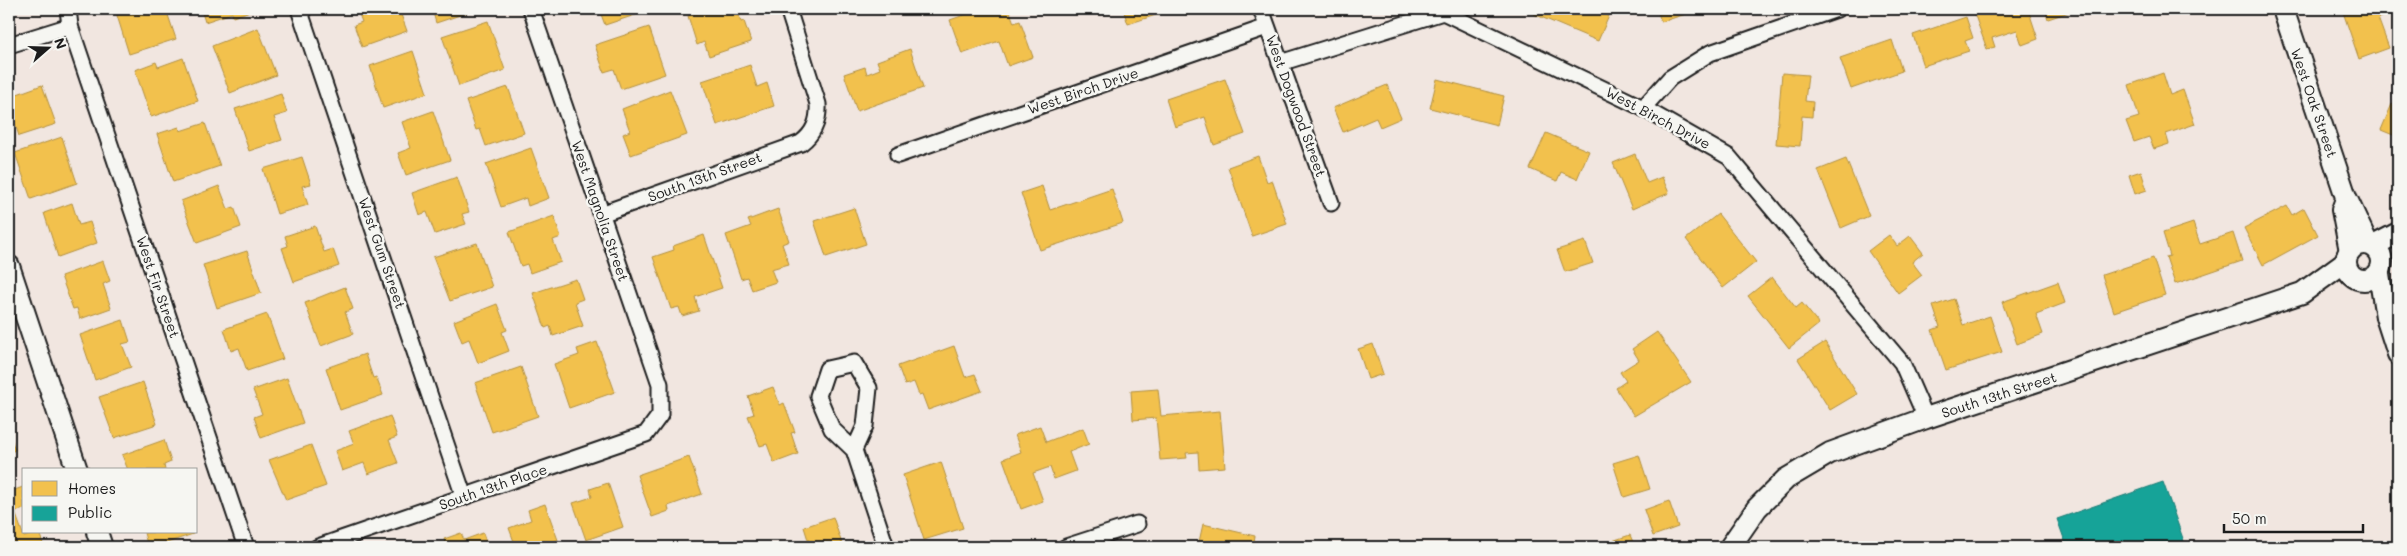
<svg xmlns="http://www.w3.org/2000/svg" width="2407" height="556" viewBox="0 0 2407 556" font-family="Mali,sans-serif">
  <rect width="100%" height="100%" fill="#f1e6e0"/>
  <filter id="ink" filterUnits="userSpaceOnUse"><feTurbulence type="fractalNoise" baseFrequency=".02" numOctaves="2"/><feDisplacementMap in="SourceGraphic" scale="10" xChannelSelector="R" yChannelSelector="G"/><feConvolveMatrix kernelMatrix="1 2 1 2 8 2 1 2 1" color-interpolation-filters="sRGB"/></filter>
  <g filter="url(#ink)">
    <!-- homes -->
    <g fill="#f2c14e" stroke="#b2903f">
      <path d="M115,9h51l10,30 -47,15z"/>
      <path d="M201,9h51l1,1 -20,7 -1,-4 -27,9z"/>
      <path d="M357,9h42l8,22 -45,16 -8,-22 8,-3z"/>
      <path d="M432,9h46l-42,14z"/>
      <path d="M599,9h44l1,3 -39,13z"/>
      <path d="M709,9h28l4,13 3,-1 7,21 -42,14 -5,-14 -7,3 -9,-29z"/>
      <path d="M981,9h28l5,14 6,-2 13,36 -25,9 -9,-25 -37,13 -12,-34z"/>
      <path d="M1123,9h41l1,3 -37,12z"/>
      <path d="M1530,9h63l16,7 -11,25 -69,-29z"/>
      <path d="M1657,9h44l-40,13z"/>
      <path d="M1986,9h42l10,30 -16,6 -5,-15 -25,8 3,9 -8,2 -13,-36z"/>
      <path d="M2045,9h33l-30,10z"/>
      <path d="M2342,9h48l1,4 -13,5 11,30 -30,11z"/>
      <path d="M1966,17l7,21 -8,3 4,10 -46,15 -10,-31z"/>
      <path d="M488,21l17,49 -46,16 -17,-50z"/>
      <path d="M649,27l16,47 -44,15 -7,-20 -10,3 -9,-27z"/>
      <path d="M258,28l18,47 -46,18 -18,-47z"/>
      <path d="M1892,40l10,31 -51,18 -11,-31z"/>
      <path d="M910,49l13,39 -66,23 -13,-37 21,-7 2,7 13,-5 -3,-8z"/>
      <path d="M413,51l14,42 -44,15 -13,-42z"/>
      <path d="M183,58l15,43 -47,16 -16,-47 21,-8 2,5z"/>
      <path d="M750,65l7,22 10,-4 7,23 -57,19 -15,-44z"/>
      <path d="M1782,73l26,2 -3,26 8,1 -1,15 -10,-1 -2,30 -24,-2z"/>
      <path d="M2163,73l7,22 13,-5 12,34 -29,10 3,10 -15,5 -5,-12 -15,5 -8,-21 13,-4 -10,-32z"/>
      <path d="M1225,79l20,55 -31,11 -9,-28 -30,10 -9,-28z"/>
      <path d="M1437,79l67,17 -7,29 -67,-17z"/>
      <path d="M42,85l14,39 -37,12 -10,-30v-9z"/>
      <path d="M1387,85l14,33 -21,9 -4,-9 -33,14 -10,-24z"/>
      <path d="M508,87l16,46 -38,13 -6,-17 -4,1 -10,-29z"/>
      <path d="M670,90l17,45 -56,20 -8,-21 7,-3 -8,-22z"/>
      <path d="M281,94l6,19 -13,4 8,23 -33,11 -14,-42z"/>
      <path d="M2392,104l6,3v30l-17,-7z"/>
      <path d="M433,111l17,49 -44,15 -8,-22 13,-5 -9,-26z"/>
      <path d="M205,123l15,43 -47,16 -16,-48 22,-7 1,4z"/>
      <path d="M1546,133l43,18 -12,28 -16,-7 -4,9 -27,-12z"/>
      <path d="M62,137l15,46 -46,16 -16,-46z"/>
      <path d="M531,148l18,50 -21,8 -2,-8 -25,9 -15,-43z"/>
      <path d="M1635,154l12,29 15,-6 7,16 -37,16 -19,-46z"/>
      <path d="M1258,156l9,26 5,-2 15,44 -35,12 -24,-69z"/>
      <path d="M302,157l9,27 -9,2 6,19 -31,9 -14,-45z"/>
      <path d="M1846,159l23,57 -28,12 -23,-58z"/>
      <path d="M2141,171l6,19 -12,4 -6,-19z"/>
      <path d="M457,177l12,35 -7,2 4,10 -31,10 -8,-22 -8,3 -7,-22z"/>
      <path d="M219,186l9,23 6,-2 7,20 -44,16 -16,-42z"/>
      <path d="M1042,186l8,24 62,-21 11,34 -83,27 -19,-57z"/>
      <path d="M72,203l7,22 11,-3 7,21 -39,14 -14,-44z"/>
      <path d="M2287,206l5,9 12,-7 14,27 -55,30 -19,-37z"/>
      <path d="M854,208l12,36 -40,13 -12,-36z"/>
      <path d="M778,209l11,32 -7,3 7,20 -18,5 5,13 -24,8 -5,-13 -6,2 -15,-44 25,-9 -3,-6z"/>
      <path d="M1718,214l38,48 -33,26 -37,-49z"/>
      <path d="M554,216l7,21 -8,3 8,22 -31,11 -3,-9 -6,2 -12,-34z"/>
      <path d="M2193,223l7,21 33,-11 9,28 -67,23 -9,-27 4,-1 -7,-23z"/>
      <path d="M315,226l9,26 9,-3 6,17 -45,16 -12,-34 6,-2 -3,-10z"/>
      <path d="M704,235l18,53 -27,9 4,14 -17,5 -3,-9 -8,2 -18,-52 21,-7 -1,-4z"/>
      <path d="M1889,235l8,11 13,-10 13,17 -11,9 10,13 -24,18 -30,-42z"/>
      <path d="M1585,241l8,22 -28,9 -8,-22z"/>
      <path d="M477,243l15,44 -42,14 -17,-44z"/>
      <path d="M247,251l14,42 -44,15 -14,-43z"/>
      <path d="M2153,258l12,37 -51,17 -12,-37z"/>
      <path d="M103,261l7,20 -7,3 8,24 -31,11 -3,-11 -4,1 -12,-33z"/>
      <path d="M1772,277l24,31 6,-5 17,21 -30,24 -41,-52z"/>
      <path d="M576,279l7,20 -8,3 8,24 -30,10 -3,-10 -5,2 -12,-35z"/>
      <path d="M2058,282l7,21 -29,11 7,20 -26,10 -15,-42z"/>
      <path d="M345,287l8,22 -8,3 8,22 -32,12 -16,-43z"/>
      <path d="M1954,299l9,26 27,-9 12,36 -56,18 -14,-40 8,-3 -7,-21z"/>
      <path d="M497,304l10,26 -5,2 7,19 -31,12 -9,-24 -7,3 -8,-21z"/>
      <path d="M267,314l16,45 -36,12 -8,-23 -8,3 -7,-22z"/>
      <path d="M123,320l7,22 -8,2 9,23 -36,13 -15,-45z"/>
      <path d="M1657,332l34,50 -57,34 -18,-28 10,-7 -6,-9 19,-12 -7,-11z"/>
      <path d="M597,342l18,50 -46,16 -15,-44 25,-9 -2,-6z"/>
      <path d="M1825,342l32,52 -27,16 -32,-51z"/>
      <path d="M1373,344l10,30 -15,5 -10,-30z"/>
      <path d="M954,346l11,31 10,-3 7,17 -54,19 -6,-16 -3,1 -5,-13 -9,3 -7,-19z"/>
      <path d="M365,354l8,24 3,-1 7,18 -43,15 -14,-42z"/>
      <path d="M521,367l17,49 -46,16 -17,-49z"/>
      <path d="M287,378l16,45 -42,15 -7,-21 8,-3 -9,-24z"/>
      <path d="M143,382l14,42 -43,14 -15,-41z"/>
      <path d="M773,387l7,18 4,-2 11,29 -4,1 7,21 -24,9 -7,-19 -7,2 -12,-30 6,-2 -6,-18z"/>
      <path d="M1158,389l3,27 59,-5 5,56 -26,2 -1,-17 -12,1 1,5 -27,2 -4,-42 -23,2 -2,-29z"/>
      <path d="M390,416l7,21 -8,3 9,23 -30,11 -4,-11 -22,8 -7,-20 19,-7 -5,-13z"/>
      <path d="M1040,426l6,16 37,-14 6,16 -20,8 7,19 -22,8 -4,-12 -17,6 10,28 -22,8 -18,-50 18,-7 -6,-17z"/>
      <path d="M9,433l6,17 -6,3z"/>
      <path d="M164,440l7,22 -7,3 1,5h-37l-6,-15z"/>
      <path d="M311,445l15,41 -40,14 -17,-40z"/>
      <path d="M1639,455l11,34 -26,8 -11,-34z"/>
      <path d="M689,457l13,37 -34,12 1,5 -17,6 -15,-42z"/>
      <path d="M941,462l22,66 -39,12 -21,-65z"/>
      <path d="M608,483l15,44 -37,13 -13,-37 19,-6 -2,-8z"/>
      <path d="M23,487l1,22 -9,3 9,25 15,-5 5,15h-35v-55z"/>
      <path d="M1669,501l9,26 -25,9 -9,-26z"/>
      <path d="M545,504l13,36 -20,7h-22l-7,-19 22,-8 -3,-10z"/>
      <path d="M833,517l10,30h-45l11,-4 -5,-16z"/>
      <path d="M1203,524l52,12 -2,11h-41v-2l-13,-3z"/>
      <path d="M193,532v2l-38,13h-7l-4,-14z"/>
      <path d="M461,533l3,7 19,-7 5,14h-42l-2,-8z"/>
      <path d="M1630,535l5,12h-41z"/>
    </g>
    <!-- public -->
    <path fill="#17a398" stroke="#187a73" d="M2163,482l23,65h-119l-10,-28z"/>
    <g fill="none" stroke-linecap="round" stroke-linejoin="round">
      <!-- street casing -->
      <g stroke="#1c1c1c" stroke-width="19">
        <g id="street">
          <path d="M299,9l165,488"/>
          <path d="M1261,9l70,194"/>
          <path d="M70,26l176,521"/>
          <path d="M9,45l61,-19 -2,-17"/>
          <path d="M1280,63l163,-51 200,96 86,49 173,206 24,55"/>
          <path d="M1643,108l27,-30 40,-25 127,-44"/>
          <path d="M898,155l369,-128"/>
          <path d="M601,214l200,-71c13,-10 18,-22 17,-39l-30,-95"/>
          <path d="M854,450l11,-24 4,-38 -15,-25 -27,6 -9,27 14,33 22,21 32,97"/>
          <path d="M318,547l328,-113 14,-19v-31l-129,-375"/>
          <path d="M1066,547l71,-23"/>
        </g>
      </g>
      <!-- secondary casing -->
      <g stroke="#1c1c1c" stroke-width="24">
        <g id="secondary">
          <path d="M2283,9l63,188 22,47"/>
          <path d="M2346,199l-4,11 8,41"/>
          <circle cx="2364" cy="262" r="18"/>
          <path d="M2375,245l23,-12"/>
          <path d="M9,266l68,204"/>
          <path d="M2379,274l7,43 12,37"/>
          <path d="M97,532l5,15"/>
          <path d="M1730,547l27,-39 29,-29 44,-26 96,-35 376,-125 44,-32"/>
        </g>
      </g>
      <!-- street -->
      <use href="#street" stroke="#f6f6f2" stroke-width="15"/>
      <!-- secondary -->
      <use href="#secondary" stroke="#f6f6f2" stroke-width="20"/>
    </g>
  </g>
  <g text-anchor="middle" stroke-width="5" stroke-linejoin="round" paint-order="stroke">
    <!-- street labels -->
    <g font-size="14" fill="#1c1c1c" stroke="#f6f6f2">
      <text transform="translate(1083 91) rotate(-19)" y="5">West Birch Drive</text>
      <text transform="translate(2314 103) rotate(71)" y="5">West Oak Street</text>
      <text transform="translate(1296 106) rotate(70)" y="5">West Dogwood Street</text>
      <text transform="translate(1658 118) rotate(28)" y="5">West Birch Drive</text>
      <text transform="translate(705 177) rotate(-20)" y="5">South 13th Street</text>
      <text transform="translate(600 211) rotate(71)" y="5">West Magnolia Street</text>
      <text transform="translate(382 253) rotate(71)" y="5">West Gum Street</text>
      <text transform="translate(158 287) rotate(71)" y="5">West Fir Street</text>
      <text transform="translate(1999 395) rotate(-18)" y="5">South 13th Street</text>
      <text transform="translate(493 487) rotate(-19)" y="5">South 13th Place</text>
    </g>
  </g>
  <!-- margin -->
  <rect width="2407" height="556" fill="none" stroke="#f6f6f2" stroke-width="30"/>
  <rect x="15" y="15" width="2377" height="526" fill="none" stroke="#1c1c1c" stroke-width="2" filter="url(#ink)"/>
  <!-- legend -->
  <rect x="22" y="468" width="175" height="65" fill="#f6f6f2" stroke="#9f9f9c"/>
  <rect x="32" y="481" width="25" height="15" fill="#f2c14e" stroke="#9f9f9c"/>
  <text x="68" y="494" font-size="15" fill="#1c1c1c">Homes</text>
  <rect x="32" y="506" width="25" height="15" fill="#17a398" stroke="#9f9f9c"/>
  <text x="68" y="518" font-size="15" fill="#1c1c1c">Public</text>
  <!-- north arrow -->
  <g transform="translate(48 48) rotate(70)" stroke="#f6f6f2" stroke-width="4" paint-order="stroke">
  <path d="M0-4L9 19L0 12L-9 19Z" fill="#1c1c1c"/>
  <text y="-8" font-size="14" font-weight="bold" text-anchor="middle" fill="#1c1c1c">N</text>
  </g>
  <!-- scale -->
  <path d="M2224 524v8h139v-8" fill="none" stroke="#1c1c1c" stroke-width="2.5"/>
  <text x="2232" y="524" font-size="15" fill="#1c1c1c" stroke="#f6f6f2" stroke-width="4" paint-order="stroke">50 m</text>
</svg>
